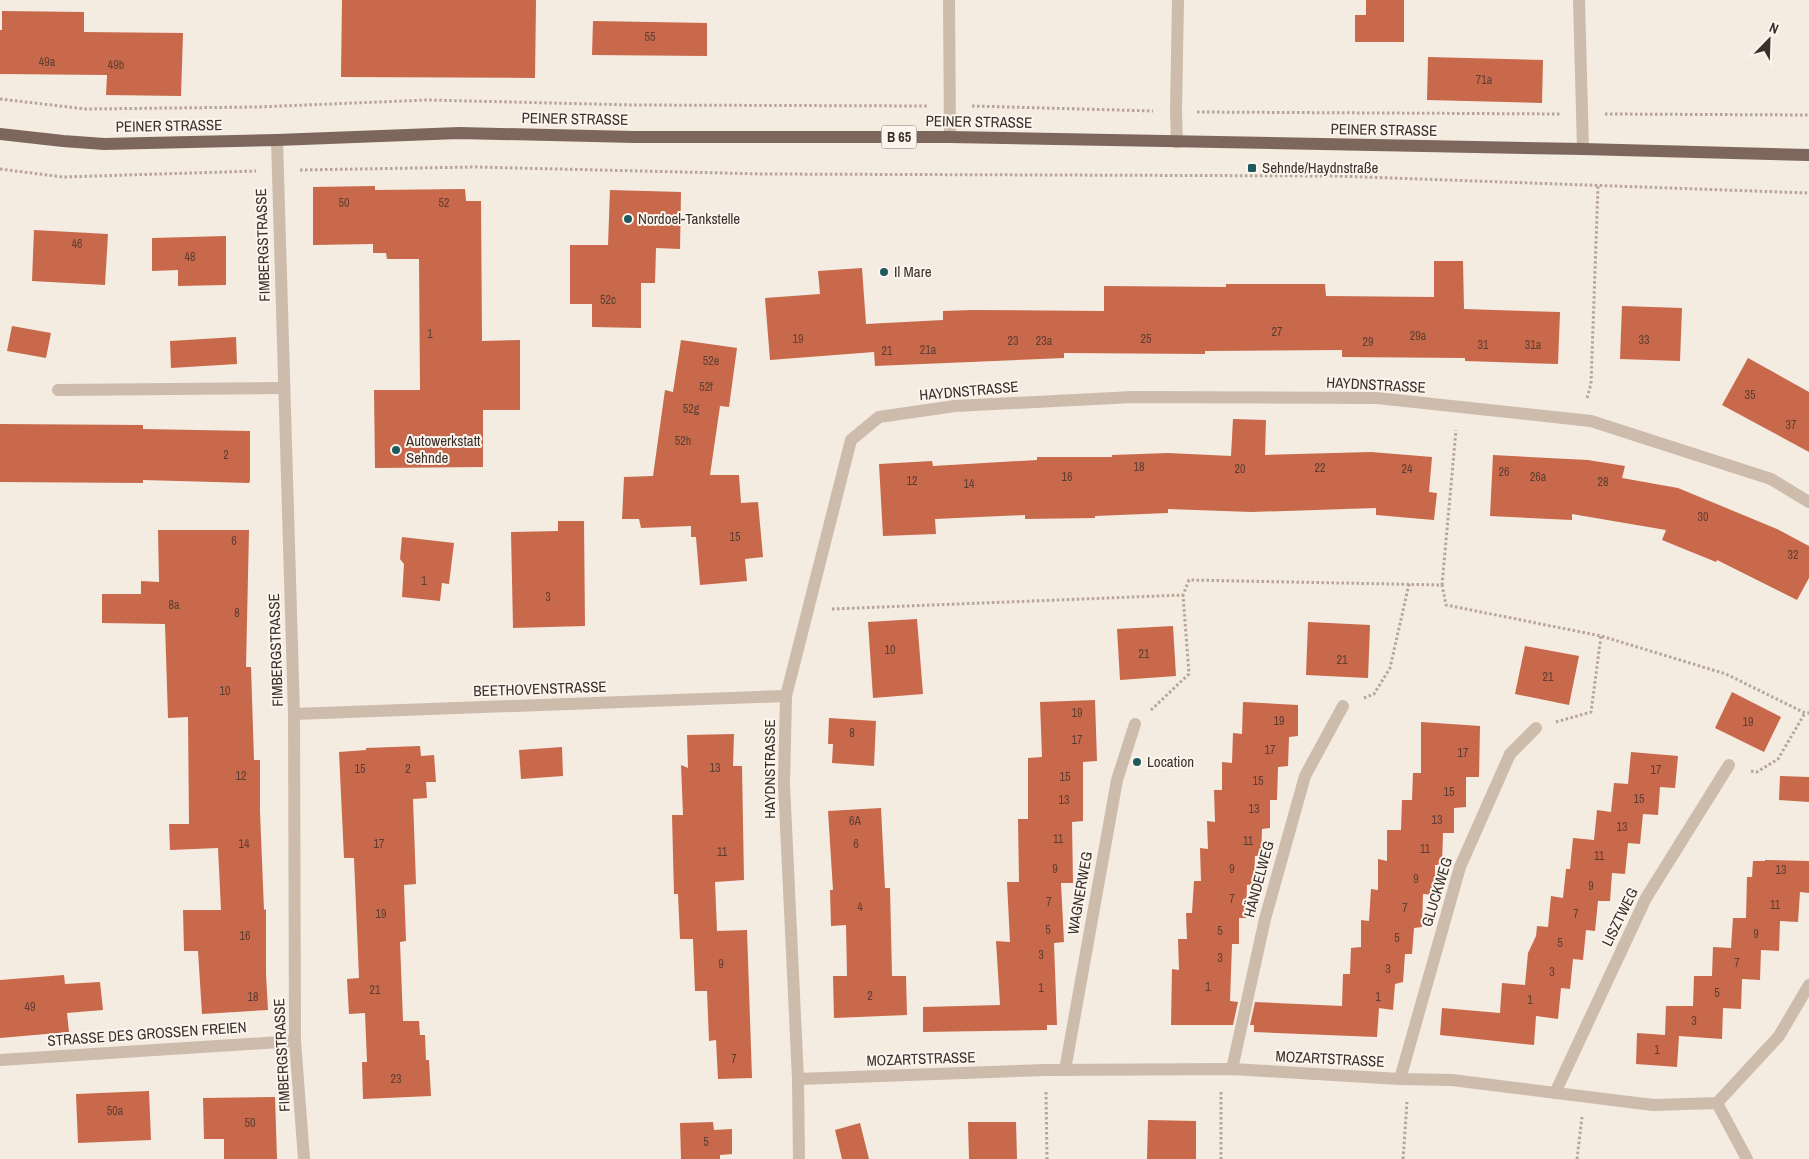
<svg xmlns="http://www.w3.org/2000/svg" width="1809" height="1159" viewBox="0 0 1809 1159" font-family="'Archivo Narrow',sans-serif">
  <rect width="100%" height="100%" fill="#f4ebe1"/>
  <!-- building -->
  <g fill="#c8694b">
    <path d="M342,0h194l-1,78 -194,-1z"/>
    <path d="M1366,0h38v42h-49v-27h11z"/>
    <path d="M2,11l82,1v20l99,1 -2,63 -75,-1 1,-20 -107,-1v-44h2z"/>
    <path d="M593,21l114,2v33l-115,-1z"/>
    <path d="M1428,57l115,3 -1,43 -115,-3z"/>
    <path d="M375,186v4l90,-1 1,12h15l1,140 38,-1v70h-37v57l-108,1 -1,-78h46l-1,-131h-32l-1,-6h-13v-9l-60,1v-58z"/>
    <path d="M610,190l71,2 -1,57 -24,-1 -1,35h-14v45l-49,-1v-23h-22v-59h38z"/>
    <path d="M34,230l74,4 -3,51 -73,-4z"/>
    <path d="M226,236v49l-48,1v-16l-26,1v-33z"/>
    <path d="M1434,261h29l1,48 96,3 -2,52 -93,-3v-3l-123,-1v-7l-137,1v3l-141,-1v5l-189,8 -1,-14 -104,8 -5,-62 55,-4 -2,-23 44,-3 4,56 77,-4v-9l28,-1 133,1v-25l122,1v-3h99l1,12 108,1z"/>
    <path d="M1622,306l60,2 -2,53 -60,-2z"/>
    <path d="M12,326l39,7 -5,25 -39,-7z"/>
    <path d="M236,337l1,27 -66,4 -1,-27z"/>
    <path d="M681,340l56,8 -8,59 -9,-1 -10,69h29l2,28 17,-1 5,55 -18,2 2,22 -47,4 -4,-48h-5v-11l-50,2 -2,-9h-17l2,-42 29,-1 12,-86 8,2z"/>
    <path d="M1748,358l61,34v60l-87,-47z"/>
    <path d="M1233,419l33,1 -1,35 106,-3 61,5 -3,35 8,1 -3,27 -58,-5v-7l-125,4 -83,-3v4l-73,3v2l-70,1v-4l-90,4 1,15 -53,2 -4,-72 53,-3 1,5 104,-6v-3h75v-2l56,-2 63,3z"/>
    <path d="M0,424l143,1v4l107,2v50l-1,2 -106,-3v3l-143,-1z"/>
    <path d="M1493,455l95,5 37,6 -3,12 56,10 99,41 32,17v32l-12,22 -80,-40 -1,2 -54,-22 4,-10 -94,-16v6l-82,-4z"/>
    <path d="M558,521h26l1,105 -72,2 -2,-96 47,-1z"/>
    <path d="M158,530h91l-3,137h5l3,93h6v52l4,98 2,-1v65l2,36 -66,4 -4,-63h-14l-1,-41h38l-3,-62 -48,2 -1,-26h20l-1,-107 -20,1 -3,-94 -63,-1v-29h39v-13l18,1z"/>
    <path d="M402,537l52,6 -5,41 -7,-1 -2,18 -38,-4 2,-33 -4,-5z"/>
    <path d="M917,619l6,75 -50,4 -5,-76z"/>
    <path d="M1308,622l62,3 -2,53 -62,-3z"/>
    <path d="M1173,626l3,50 -56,4 -3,-51z"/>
    <path d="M1525,646l54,10 -10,49 -54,-11z"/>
    <path d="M1732,692l49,25 -17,35 -49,-24z"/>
    <path d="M1095,700l2,61 -14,1v59l-11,1 1,61h-12l3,59 -10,1 3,82h-10v5l-124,2v-25l77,-2 -4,-64 14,1 -3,-60h12l-1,-63h10v-61l14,-1 -2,-55z"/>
    <path d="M1243,702l55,3v31l-9,1 -1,29 -10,1 -1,33h-7v28l-8,1 -1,27h-6l-1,28 -7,1 -1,33h-7v26h-7l-2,57 8,1 -5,23h-62l1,-56 7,1 -1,-31h9l-1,-26h6l2,-32h7l-1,-33 8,1 -1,-28 8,1 -1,-32h8v-28l10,1 1,-30 9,1z"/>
    <path d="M829,718l47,3 -2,45 -42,-3 1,-19h-5z"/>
    <path d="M1421,722l59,4 -1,51h-13v30l-12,1v25h-11l-1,32h-7v30l-12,-1 -1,33 -8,1 -2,26h-7l-2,28 -8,2 -2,26 -14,-2 -2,29 -123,-5v-7h-4l5,-23 87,4 1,-32h7l1,-26 10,-1v-27l8,1 2,-32 7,1v-31l9,2v-31h14l1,-30h10l1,-27h8z"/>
    <path d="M734,734l-1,32h9l2,114 -29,2 2,49 30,-1 5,148 -34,1 -2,-39 -7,1 -2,-50h-12l-2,-52h-13l-2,-45h-4l-2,-79h11l-2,-50 7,3 -1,-33z"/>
    <path d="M420,746l1,10 13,-1 2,27h-10l1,16 -14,1 3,85 -12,1 2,56 -6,1 3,79h16l1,14h5l1,25h3l2,36 -68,3 -1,-37h5l-2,-49 -16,1 -2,-35 12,-1 -5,-120h-10l-5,-106 27,-2v-2z"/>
    <path d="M562,747l1,29 -42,3 -2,-29z"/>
    <path d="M1631,752l47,4 -3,32 -15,-1 -2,28 -15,-1 -3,30 -12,-1 -3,31 -13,-1 -2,28h-12l-3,30 -9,-1 -3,30 -10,-1 -3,30 -9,-1 -3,31 -22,-3 -2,29 -94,-10 2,-27 58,5 2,-30 23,2 3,-32 8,-17 1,-10 11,1 3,-31 12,2 3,-29h4l3,-31 21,2 3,-30 14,2 3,-29 14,1z"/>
    <path d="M1780,776l29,1v25l-30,-2z"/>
    <path d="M881,808l4,80h5l2,88h14l1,39 -73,3 -1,-42h14l-1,-51 -15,1 -1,-36h3l-5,-79z"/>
    <path d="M1765,860l44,1v32l-9,-1 -2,30 -18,-1 -1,30 -18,-1 -1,30 -18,-1 -1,30 -18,-1 -1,31 -43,-3 -2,31 -41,-3 1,-31 28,2 1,-29h27l1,-30h18l1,-29 18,1 2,-30h13l1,-41h5l1,-16h12z"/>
    <path d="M64,975l1,9 35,-2 3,28 -36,3 2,19 -69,6v-58z"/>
    <path d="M149,1091l2,49 -73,3 -2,-49z"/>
    <path d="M275,1097l2,62h-53v-20h-20l-1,-41z"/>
    <path d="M1148,1120l48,1v38h-49z"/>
    <path d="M713,1122l1,8 18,-1v25l-12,1v4h-39l-1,-36z"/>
    <path d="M968,1122h48l1,37h-48z"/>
    <path d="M860,1123l9,36h-27l-7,-29z"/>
  </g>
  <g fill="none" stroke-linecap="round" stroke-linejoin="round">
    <!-- path -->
    <g stroke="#b9a596" stroke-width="3" stroke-dasharray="2.5 2.5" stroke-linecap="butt">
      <path d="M0,99l86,10 171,-2 170,-7 207,5 294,1"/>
      <path d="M972,106l181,5"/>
      <path d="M1197,112l364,2"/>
      <path d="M1605,114l204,1"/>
      <path d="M0,169l63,8 193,-6"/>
      <path d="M300,170l175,-3 290,7 571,2 473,17"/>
      <path d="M1587,398l4,-14 7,-198"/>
      <path d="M1442,585l14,-155"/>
      <path d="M832,609l351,-14 6,-15 253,5 4,20 155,31 125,38 79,39h4"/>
      <path d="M1364,698l10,-4 16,-26 19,-84"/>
      <path d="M1151,710l38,-36 -6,-79"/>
      <path d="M1556,722l35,-10 10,-76"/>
      <path d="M1751,771l6,1 21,-13 27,-46"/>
      <path d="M1046,1092l1,67"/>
      <path d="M1221,1092v67"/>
      <path d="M1403,1159l4,-57"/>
      <path d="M1577,1159l5,-42"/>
    </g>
    <!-- lane -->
    <g stroke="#cdbbac" stroke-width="12">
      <path d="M949,0l1,137"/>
      <path d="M1579,0l4,149"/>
      <path d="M1177,142l-1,-30 2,-112"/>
      <path d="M58,390l226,-2"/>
    </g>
    <!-- street -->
    <g stroke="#cdbbac" stroke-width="12">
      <path d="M277,140l17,574 1,327 9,118"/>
      <path d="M294,714l492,-18"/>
      <path d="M0,1060l295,-19"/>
      <path d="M1232,1069l33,-150 40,-143 38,-70"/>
      <path d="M1065,1070l52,-290 18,-56"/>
      <path d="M798,1079l247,-9 187,-1 168,10 52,1 201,25 64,-2 62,-67 30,-51"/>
      <path d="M1400,1079l60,-212 50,-113 26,-26"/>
      <path d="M1555,1093l91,-195 83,-133"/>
      <path d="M1717,1103l30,56"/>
      <path d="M799,1159l-1,-80 -14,-295 2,-88 65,-256 28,-23 76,-11 178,-9 244,1 214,23 180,58 38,23"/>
    </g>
    <!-- primary -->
    <path stroke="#7d675c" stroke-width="12" d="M0,134l63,7 41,3 173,-4 182,-7 175,4h316l633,12 226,6"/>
  </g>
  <!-- markers -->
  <g fill="#1f5a5e" stroke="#fbf5ee" stroke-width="2">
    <rect x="1247" y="163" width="10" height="10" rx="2.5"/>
    <circle cx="628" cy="219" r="5"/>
    <circle cx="884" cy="272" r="5"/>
    <circle cx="396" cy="450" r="5"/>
    <circle cx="1137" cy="762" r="5"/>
  </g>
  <g text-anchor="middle" stroke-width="4" stroke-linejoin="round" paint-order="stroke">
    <!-- number labels -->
    <g font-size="12" fill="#5e3e33">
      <text x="650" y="41">55</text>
      <text x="47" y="66">49a</text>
      <text x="116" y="69">49b</text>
      <text x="1484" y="84">71a</text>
      <text x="344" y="207">50</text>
      <text x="444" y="207">52</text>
      <text x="77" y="248">46</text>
      <text x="190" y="261">48</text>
      <text x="608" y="304">52c</text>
      <text x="1277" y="336">27</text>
      <text x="430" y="338">1</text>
      <text x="1418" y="340">29a</text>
      <text x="798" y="343">19</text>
      <text x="1146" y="343">25</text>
      <text x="1644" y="344">33</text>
      <text x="1013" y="345">23</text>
      <text x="1044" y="345">23a</text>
      <text x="1368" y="346">29</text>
      <text x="1483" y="349">31</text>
      <text x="1533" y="349">31a</text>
      <text x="928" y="354">21a</text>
      <text x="887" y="355">21</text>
      <text x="711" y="365">52e</text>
      <text x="706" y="391">52f</text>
      <text x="1750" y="399">35</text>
      <text x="691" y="413">52g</text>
      <text x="1791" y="429">37</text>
      <text x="683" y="445">52h</text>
      <text x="226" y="459">2</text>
      <text x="1139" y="471">18</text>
      <text x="1320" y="472">22</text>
      <text x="1240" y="473">20</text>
      <text x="1407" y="473">24</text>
      <text x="1504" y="476">26</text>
      <text x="1067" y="481">16</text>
      <text x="1538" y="481">26a</text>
      <text x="912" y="485">12</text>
      <text x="1603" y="486">28</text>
      <text x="969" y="488">14</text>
      <text x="1703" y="521">30</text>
      <text x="735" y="541">15</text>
      <text x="234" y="545">6</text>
      <text x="1793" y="559">32</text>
      <text x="424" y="585">1</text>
      <text x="548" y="601">3</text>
      <text x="174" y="609">8a</text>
      <text x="237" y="617">8</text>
      <text x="890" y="654">10</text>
      <text x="1144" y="658">21</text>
      <text x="1342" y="664">21</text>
      <text x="1548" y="681">21</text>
      <text x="225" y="695">10</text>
      <text x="1077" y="717">19</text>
      <text x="1279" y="725">19</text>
      <text x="1748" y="726">19</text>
      <text x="852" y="737">8</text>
      <text x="1077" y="744">17</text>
      <text x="1270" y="754">17</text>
      <text x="1463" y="757">17</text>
      <text x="715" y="772">13</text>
      <text x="360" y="773">15</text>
      <text x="408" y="773">2</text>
      <text x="1656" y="774">17</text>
      <text x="241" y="780">12</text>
      <text x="1065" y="781">15</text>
      <text x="1258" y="785">15</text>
      <text x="1449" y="796">15</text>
      <text x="1639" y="803">15</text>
      <text x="1064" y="804">13</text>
      <text x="1254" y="813">13</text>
      <text x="1437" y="824">13</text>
      <text x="855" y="825">6A</text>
      <text x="1622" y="831">13</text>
      <text x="1058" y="843">11</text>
      <text x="1248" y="845">11</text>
      <text x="244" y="848">14</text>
      <text x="379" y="848">17</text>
      <text x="856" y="848">6</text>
      <text x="1425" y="853">11</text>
      <text x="722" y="856">11</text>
      <text x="1599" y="860">11</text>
      <text x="1055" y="873">9</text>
      <text x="1232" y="873">9</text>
      <text x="1781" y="874">13</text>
      <text x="1416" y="883">9</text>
      <text x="1591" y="890">9</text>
      <text x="1232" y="903">7</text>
      <text x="1049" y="906">7</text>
      <text x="1775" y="909">11</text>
      <text x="860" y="911">4</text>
      <text x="1405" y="912">7</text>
      <text x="381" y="918">19</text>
      <text x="1576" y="918">7</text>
      <text x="1048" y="934">5</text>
      <text x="1220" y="935">5</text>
      <text x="1756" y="938">9</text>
      <text x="245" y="940">16</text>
      <text x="1397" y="942">5</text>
      <text x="1560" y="947">5</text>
      <text x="1041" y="959">3</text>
      <text x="1220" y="962">3</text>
      <text x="1737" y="967">7</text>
      <text x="721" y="968">9</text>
      <text x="1388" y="973">3</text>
      <text x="1552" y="976">3</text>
      <text x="1208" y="991">1</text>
      <text x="1041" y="992">1</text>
      <text x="375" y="994">21</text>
      <text x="1717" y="997">5</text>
      <text x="870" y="1000">2</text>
      <text x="253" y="1001">18</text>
      <text x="1378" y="1001">1</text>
      <text x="1530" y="1004">1</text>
      <text x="30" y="1011">49</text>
      <text x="1694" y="1025">3</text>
      <text x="1657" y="1054">1</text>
      <text x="734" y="1063">7</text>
      <text x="396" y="1083">23</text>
      <text x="115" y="1115">50a</text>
      <text x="250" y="1127">50</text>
      <text x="706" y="1146">5</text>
    </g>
    <!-- shield labels -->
    <rect fill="#fbf5ee" stroke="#756b66" stroke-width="1" x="881.5" y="125.5" width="35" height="23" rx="4"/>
    <g font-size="14" font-weight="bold" fill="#3b302b">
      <text x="899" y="142">B 65</text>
    </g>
    <!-- street labels -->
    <g font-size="15" fill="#3b302b" stroke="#fbf5ee">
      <text transform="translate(575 119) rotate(1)" y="5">PEINER STRASSE</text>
      <text transform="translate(979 122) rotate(1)" y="5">PEINER STRASSE</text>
      <text transform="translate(169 126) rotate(-1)" y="5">PEINER STRASSE</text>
      <text transform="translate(1384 130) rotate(1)" y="5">PEINER STRASSE</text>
      <text transform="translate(263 245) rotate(-92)" y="5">FIMBERGSTRASSE</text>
      <text transform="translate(1376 385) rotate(3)" y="5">HAYDNSTRASSE</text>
      <text transform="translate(969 391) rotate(-5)" y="5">HAYDNSTRASSE</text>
      <text transform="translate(276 650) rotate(-92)" y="5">FIMBERGSTRASSE</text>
      <text transform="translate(540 689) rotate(-2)" y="5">BEETHOVENSTRASSE</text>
      <text transform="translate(770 769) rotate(-90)" y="5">HAYDNSTRASSE</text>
      <text transform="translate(1259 879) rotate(-75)" y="5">HÄNDELWEG</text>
      <text transform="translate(1437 892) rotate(-73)" y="5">GLUCKWEG</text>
      <text transform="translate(1080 893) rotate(-80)" y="5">WAGNERWEG</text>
      <text transform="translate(1620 917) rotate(-64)" y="5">LISZTWEG</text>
      <text transform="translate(147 1034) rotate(-4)" y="5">STRASSE DES GROSSEN FREIEN</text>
      <text transform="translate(282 1055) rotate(-93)" y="5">FIMBERGSTRASSE</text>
      <text transform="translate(921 1059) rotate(-2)" y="5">MOZARTSTRASSE</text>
      <text transform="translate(1330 1059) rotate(3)" y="5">MOZARTSTRASSE</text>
    </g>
    <!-- poi labels -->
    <g font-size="15" fill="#3b302b" stroke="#fbf5ee" text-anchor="start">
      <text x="1262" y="173">Sehnde/Haydnstraße</text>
      <text x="638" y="224">Nordoel-Tankstelle</text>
      <text x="894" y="277">Il Mare</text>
      <text x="406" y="446">Autowerkstatt<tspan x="406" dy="17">Sehnde</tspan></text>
      <text x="1147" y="767">Location</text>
    </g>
  </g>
  <!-- north arrow -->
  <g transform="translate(1769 40) rotate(23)" stroke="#fbf5ee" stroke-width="4" paint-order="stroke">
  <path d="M0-4L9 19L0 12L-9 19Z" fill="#3b302b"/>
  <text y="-8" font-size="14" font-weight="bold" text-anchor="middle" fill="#3b302b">N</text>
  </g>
</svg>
